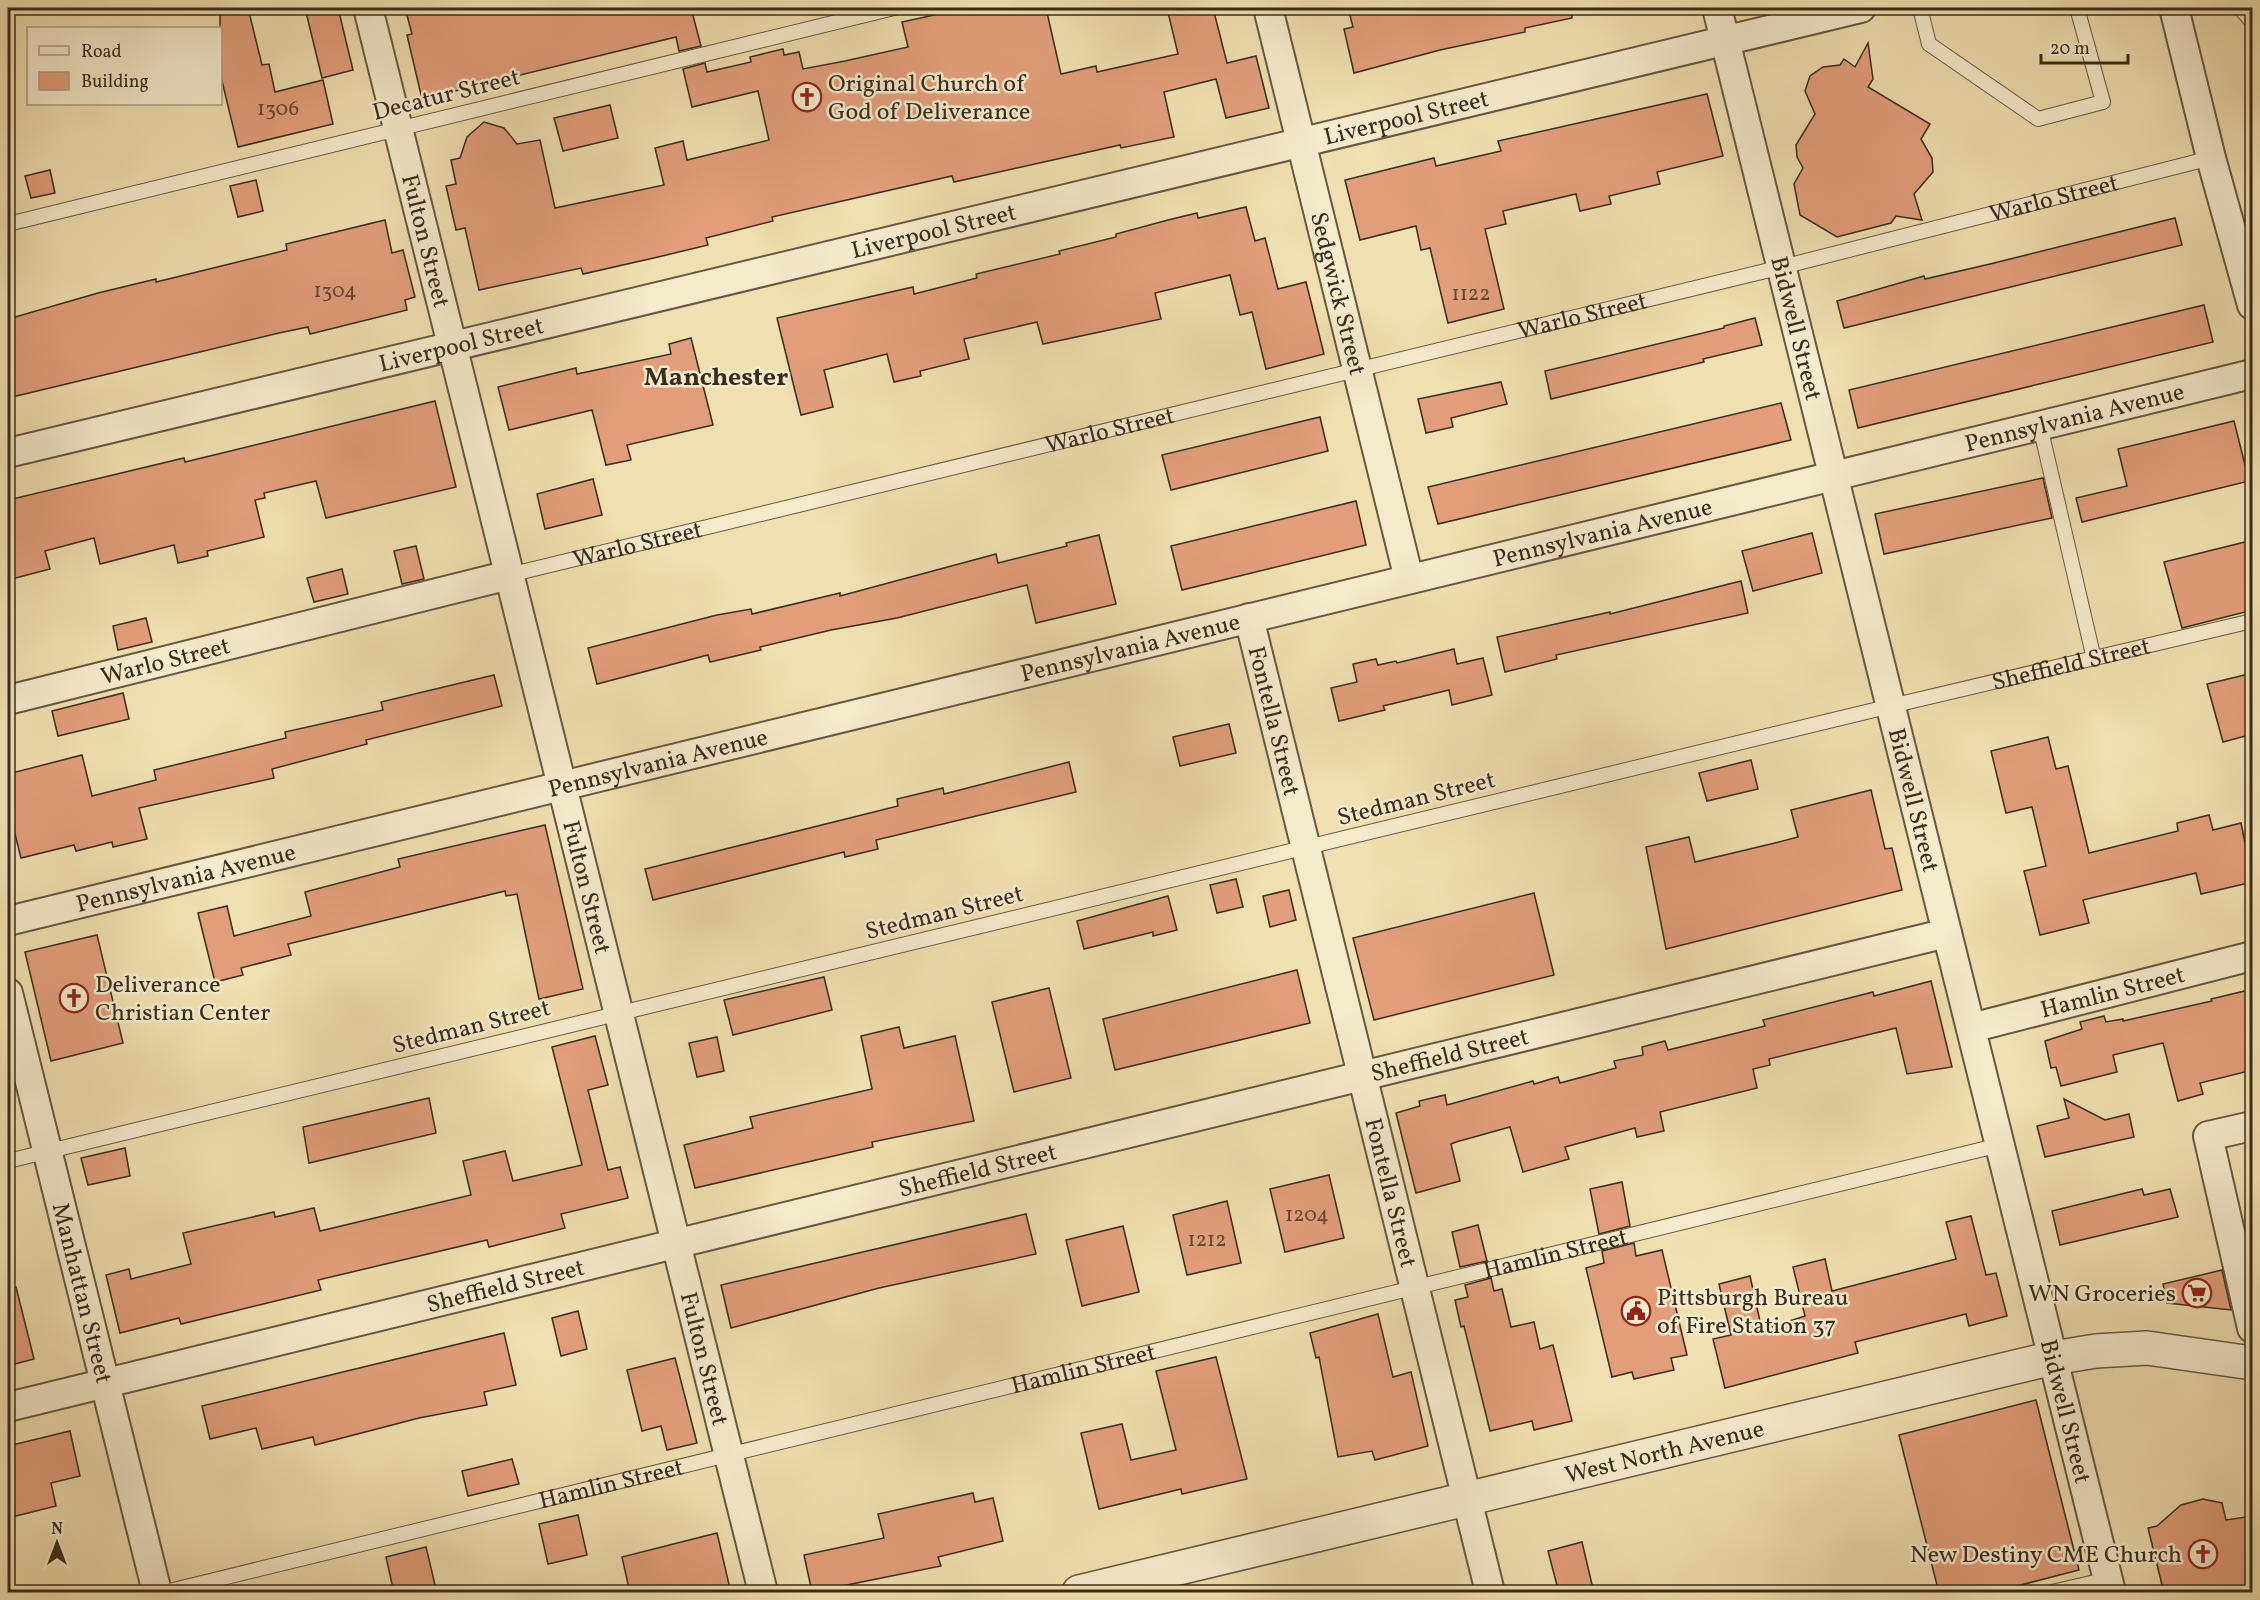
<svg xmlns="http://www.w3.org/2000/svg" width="2260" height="1600" viewBox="0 0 2260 1600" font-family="Vollkorn,serif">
  <rect width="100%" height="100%" fill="#f0dfb0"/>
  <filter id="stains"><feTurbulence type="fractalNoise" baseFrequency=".00333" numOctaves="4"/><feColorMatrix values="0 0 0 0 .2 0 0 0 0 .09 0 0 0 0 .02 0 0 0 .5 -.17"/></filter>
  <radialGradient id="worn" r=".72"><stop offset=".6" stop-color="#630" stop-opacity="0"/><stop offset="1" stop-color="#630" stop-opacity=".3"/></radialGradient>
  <!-- building -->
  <g fill="#e29e7b" stroke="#382c1d" stroke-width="1.5">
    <path d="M220,8h28l14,57 7,-1 6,28 48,-12 10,44 -95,23 -18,-74z"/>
    <path d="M305,8h33l15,62 -31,8z"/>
    <path d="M405,8h286l10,38 -22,5 -3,-14 -254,62 -15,-64 5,-1z"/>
    <path d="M966,8h80l15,66 35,-8 1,6 81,-18 -11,-46h46l14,55 29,-7 13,52 -43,10 -10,-39 -52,13 10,45 -53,11 -1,-3 -166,37 -2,-6 -180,41 1,4 -67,17 2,7 -50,12 -75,17 -2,-6 -102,22 -14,-62 -9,2 -10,-44 10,-2 -5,-24 9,-2 7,-21 17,-15 20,6 13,16 23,-4 15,68 109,-23 -9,-37 28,-7 4,19 82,-20 -11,-49 -66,16 -9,-38 22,-6 2,9 44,-10 -1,-5 33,-8 1,6 15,-3 4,17 42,-8 63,-14 -6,-25z"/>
    <path d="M1348,8h223l1,10 -47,10v4l-85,18 -86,23 -10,-44 9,-2z"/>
    <path d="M1868,43l5,36 -5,8 62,37 -9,15 11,19 1,14 -19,22 8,26 -26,-4 -5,7 -54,14 -37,-22 -6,-31 9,-16 -6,-11 -1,-12 19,-31 -10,-23 5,-15 13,-9 17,-2 4,-6 11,8z"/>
    <path d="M1707,94l16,62 -66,16 3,12 -51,12 2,8 -31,7 -4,-17 -73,17 3,13 -21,5 19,80 -56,14 -18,-75 -9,2 -5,-24 -56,14 -15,-60 89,-22 2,8 65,-15 -3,-10z"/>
    <path d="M610,105l8,33 -55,13 -9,-33z"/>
    <path d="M50,170l5,23 -24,5 -6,-22z"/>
    <path d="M256,180l7,31 -25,6 -8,-31z"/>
    <path d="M1246,207l9,34 10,-3 13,51 28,-7 18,72 -58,15 -14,-57 -12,3 -10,-40 -75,18 6,26 -118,25 -6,-22 -73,17 5,20 -49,12 1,5 -27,6 -7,-28 -63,16 9,37 -32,8 -24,-97 136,-31 1,7 63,-16 -1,-4 84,-20 -1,-3 57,-14v-3l52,-14 29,-7 1,5z"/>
    <path d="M2175,218l7,27 -338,83 -7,-27 87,-25 1,3 65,-15z"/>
    <path d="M385,220l7,33 11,-3 12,47 -10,3 2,10 -97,24 -2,-7 -29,6 -271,65v-79l90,-26 58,-14v3l131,-32 -1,-6z"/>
    <path d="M2204,305l9,37 -355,86 -9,-38z"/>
    <path d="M1755,318l7,27 -59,14 1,3 -153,37 -6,-28 179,-43v-2z"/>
    <path d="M691,338l22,87 -86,20 4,15 -25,5 -14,-55 -83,20 -11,-43 78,-19 1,6 94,-20 -2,-10z"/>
    <path d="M1501,382l6,22 -56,14 2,9 -27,6 -8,-34z"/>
    <path d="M435,401l21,86 -130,31 -10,-37 -52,12 1,5 -10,2 9,37 -57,14 1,5 -30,7 -4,-18 -74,19 -6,-26 -49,13 5,18 -42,11v-80l176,-42 1,4z"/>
    <path d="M1781,403l10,37 -353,84 -10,-37z"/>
    <path d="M1320,417l8,34 -157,39 -9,-35z"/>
    <path d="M2234,421l15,60 -167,41 -6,-24 51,-12 -9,-37z"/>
    <path d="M2043,478l9,40 -168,36 -9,-40z"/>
    <path d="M593,479l9,36 -57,14 -8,-35z"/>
    <path d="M1356,501l10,44 -184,45 -11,-44z"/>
    <path d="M1812,533l10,40 -69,18 -11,-40z"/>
    <path d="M1099,535l17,69 -80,19 -9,-38 -130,33 -66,12 -71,17 1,3 -51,12 -2,-7 -111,29 -9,-36 129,-33 34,-6 1,5 88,-21v3l156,-42 2,9 69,-17 -1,-3z"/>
    <path d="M2253,540v70l-71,18 -18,-66z"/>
    <path d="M416,546l8,33 -22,5 -8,-33z"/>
    <path d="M342,569l6,25 -34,8 -7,-24z"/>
    <path d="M1741,581l7,32 -192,42 1,4 -52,13 -8,-35 113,-25v2z"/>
    <path d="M146,618l6,24 -34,8 -5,-24z"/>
    <path d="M1454,649l3,15 26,-6 9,37 -40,10 -3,-15 -66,16 2,4 -46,11 -8,-33 26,-6 -4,-18 23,-5 2,6 18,-4 1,2z"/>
    <path d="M2253,673v61l-30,8 -16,-58z"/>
    <path d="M494,675l8,31 -136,34 1,4 -95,25 2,9 -135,30 8,31 -34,8 -1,-5 -36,9 -2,-6 -53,13 -10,-40 -3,-44 74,-19 10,41 64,-16 -2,-10 132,-32 -1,-6 98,-22 -2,-8z"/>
    <path d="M123,693l6,26 -71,17 -6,-25z"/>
    <path d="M1229,724l7,29 -56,13 -7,-29z"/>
    <path d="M2048,737l8,32 12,-3 21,87 89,-22 -1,-8 32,-8 4,15 28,-7 12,59 -52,12 -5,-21 -113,27 6,23 -49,12 -16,-64 22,-5 -14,-59 -26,6 -15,-62z"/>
    <path d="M1751,760l7,29 -51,12 -8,-28z"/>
    <path d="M1069,762l7,30 -200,48 2,9 -33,8 -1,-5 -191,48 -8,-31 253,-63 -1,-7 46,-11 1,6z"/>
    <path d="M1871,790l14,59 7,-1 10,42 -236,59 -20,-102 43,-10 6,25 80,-19 23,-6 -7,-27z"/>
    <path d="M545,825l38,164 -44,10 -22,-105 -11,2 -1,-5 -217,53 3,11 -50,13 2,7 -28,7 -17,-69 29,-7 7,30 77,-20 -6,-24 95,-25 -2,-8z"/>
    <path d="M1236,879l7,28 -26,6 -7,-28z"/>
    <path d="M1289,890l7,30 -26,7 -7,-31z"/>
    <path d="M1534,893l20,82 -180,45 -21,-82z"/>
    <path d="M1168,896l9,34 -24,6v-4l-69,17 -7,-28z"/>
    <path d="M97,935l26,108 -72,18 -26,-109z"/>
    <path d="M1297,970l13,53 -195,47 -12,-51z"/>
    <path d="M824,977l8,33 -99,25 -9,-35z"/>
    <path d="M1931,981l21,86 -45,7 -11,-46 -127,31 1,6 -17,4 4,19 -97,24 4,19 -27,6 -2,-9 -70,19 4,12 -46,13 -13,-45 -54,15 -5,2 9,37 -44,12 -20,-80 24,-7 -1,-5 26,-6 2,10 86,-24 1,3 24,-7 2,6 56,-15 -2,-7 29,-6 -1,-8 23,-6 3,9 97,-24 -2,-6 110,-28 1,4z"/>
    <path d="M1049,988l22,90 -57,14 -22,-90z"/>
    <path d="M2253,989v81l-53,13 3,11 -25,7 -15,-58 -50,12 4,17 -56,14 -5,-19 -5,1 -6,-27 37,-12 -2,-7 24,-6 2,6 17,-3v2l89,-20 -1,-2z"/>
    <path d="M899,1027l5,21 51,-12 19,85 -102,21 1,5 -178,41 -11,-43 69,-17 -3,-11 122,-28 -11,-53z"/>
    <path d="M595,1036l13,49 -20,5 20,80 12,-3 8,31 -67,16 4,14 -76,19 -2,-7 -169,40 3,10 -140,34 -2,-6 -59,15 -14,-58 23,-6 2,10 60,-15 -8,-31 91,-21 1,5 39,-9 6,23 151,-36 -8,-34 42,-10 8,30 69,-16 -30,-118z"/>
    <path d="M717,1037l7,34 -27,6 -8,-34z"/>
    <path d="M429,1098l7,35 -127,30 -6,-36z"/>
    <path d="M2064,1099l41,21 24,-6 5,23 -89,20 -8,-31 32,-8z"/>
    <path d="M125,1148l5,28 -42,9 -7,-27z"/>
    <path d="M1329,1175l15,63 -59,14 -15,-63z"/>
    <path d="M1622,1182l8,44 -31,8 -9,-45z"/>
    <path d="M2142,1189l2,6 26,-6 8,28 -118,28 -8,-34z"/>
    <path d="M1227,1201l14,62 -54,12 -14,-60z"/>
    <path d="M1026,1214l10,40 -157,34 -148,40 -10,-43z"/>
    <path d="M1971,1216l15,59 10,-2 11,43 -38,10 -3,-12 -111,28 3,11 -133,35 -12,-49 18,-4 -12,-51 31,-8 12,54 43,-14 -12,-49 32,-8 7,32 124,-32 -10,-37z"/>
    <path d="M1478,1225l9,36 -27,6 -8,-35z"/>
    <path d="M1123,1226l16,66 -57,14 -16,-66z"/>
    <path d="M1634,1243l2,13 26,-6 25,105 -16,3 3,12 -40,9 -2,-7 -20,5 -26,-109 18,-5 -2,-12z"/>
    <path d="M2222,1270l9,40 -64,-7 -4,-19z"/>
    <path d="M1491,1278l3,13 8,-2 9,38 23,-5 6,27 13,-4 19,76 -38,9 -2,-9 -42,10 -26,-105 -3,1 -6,-27 13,-3 -3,-12z"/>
    <path d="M16,1287l18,72 -23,6 -3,-13v-64z"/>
    <path d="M578,1311l9,38 -26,7 -9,-38z"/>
    <path d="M1378,1314l15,63 18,-5 17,74 -53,14 -3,-9 -34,6 -19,-100 -3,1 -6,-25z"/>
    <path d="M504,1333l12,52 -32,7 3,13 -68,13 -104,27 -2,-8 -51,12 -6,-21 -46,11 -8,-33z"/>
    <path d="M1216,1357l31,122 -65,15 -1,-5 -82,20 -18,-76 41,-9 9,36 45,-10 -20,-79z"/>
    <path d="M675,1358l22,85 -30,7 -6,-24 -19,5 -15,-61z"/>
    <path d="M2036,1400l43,170 -89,23h-51l-40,-158z"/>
    <path d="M70,1431l10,45 -29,7 5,23 -48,12v-72z"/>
    <path d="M512,1459l7,25 -51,12 -6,-25z"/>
    <path d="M973,1493l2,9 18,-4 10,43 -65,16 3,9 -129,26 -8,-37 80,-17 -6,-24z"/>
    <path d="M2203,1499l19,4 4,17 20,-3 7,24v52h-89l-16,-65 9,-2 24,-21z"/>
    <path d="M578,1515l9,40 -39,9 -9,-40z"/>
    <path d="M717,1533l14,60h-101l-8,-36z"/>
    <path d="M1582,1542l12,51h-35l-11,-42z"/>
    <path d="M426,1547l10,42 -13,4h-29l-8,-36z"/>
  </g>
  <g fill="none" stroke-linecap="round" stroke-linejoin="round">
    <!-- service casing -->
    <g stroke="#665942" stroke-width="16">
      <g id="service">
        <path d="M1920,8l9,36 109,75 65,-17 -26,-94"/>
        <path d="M2240,8l12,14"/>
        <path d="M8,224l886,-216"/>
        <path d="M2040,426l54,233"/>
        <path id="s1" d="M509,575l1273,-308 429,-109"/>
        <path id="s2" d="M8,1161l1883,-455 361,-85"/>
        <path id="s3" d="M165,1592l1835,-447"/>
        <path d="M2052,1592l56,-13"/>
      </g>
    </g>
    <!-- minor casing -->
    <g stroke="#665942" stroke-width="32">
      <g id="minor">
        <path id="s4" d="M368,8l395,1584"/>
        <path id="s5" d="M1268,8l141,571"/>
        <path id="s6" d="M1717,8l394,1584"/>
        <path d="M2174,8l37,150 41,147"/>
        <path id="s7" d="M8,453l1853,-445"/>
        <path id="s8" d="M1249,618l241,974"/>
        <path id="s9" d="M8,700l501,-125"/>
        <path id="s10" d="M8,921l2244,-547"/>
        <path id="s11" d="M8,993l149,599"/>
        <path id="s12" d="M1971,1028l281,-72"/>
        <path d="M2252,1126l-44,10 44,192"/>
        <path id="s13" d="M8,1407l1939,-474"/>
      </g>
    </g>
    <!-- tertiary casing -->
    <g stroke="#665942" stroke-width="36">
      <g id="tertiary">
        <path id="s14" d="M1079,1592l974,-234 43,-7 51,-3 105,15"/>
      </g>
    </g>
    <!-- service -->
    <use href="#service" stroke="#f5eacc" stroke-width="14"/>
    <!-- minor -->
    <use href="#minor" stroke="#f5eacc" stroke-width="28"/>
    <!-- tertiary -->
    <use href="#tertiary" stroke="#f5eacc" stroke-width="33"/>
  </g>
  <!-- icons -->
  <defs>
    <g id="church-ring" transform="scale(1.5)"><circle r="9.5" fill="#f5eacc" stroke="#8f2418" stroke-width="1.5"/><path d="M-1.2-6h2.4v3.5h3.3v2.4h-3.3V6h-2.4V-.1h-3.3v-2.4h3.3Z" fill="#8f2418"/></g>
    <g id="supermarket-ring" transform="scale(1.5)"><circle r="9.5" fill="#f5eacc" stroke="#8f2418" stroke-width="1.5"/><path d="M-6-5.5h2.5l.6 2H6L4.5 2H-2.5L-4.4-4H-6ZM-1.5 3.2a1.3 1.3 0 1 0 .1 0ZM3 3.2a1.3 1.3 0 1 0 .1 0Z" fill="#8f2418"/></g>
    <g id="civic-ring" transform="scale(1.5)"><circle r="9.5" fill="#f5eacc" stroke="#8f2418" stroke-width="1.5"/><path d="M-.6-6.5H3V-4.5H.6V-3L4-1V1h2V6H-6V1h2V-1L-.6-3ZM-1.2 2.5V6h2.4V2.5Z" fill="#8f2418"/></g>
  </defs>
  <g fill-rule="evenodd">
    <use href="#church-ring" x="807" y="97"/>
    <use href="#church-ring" x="74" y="998"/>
    <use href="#supermarket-ring" x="2197" y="1293"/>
    <use href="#civic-ring" x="1636" y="1311"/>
    <use href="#church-ring" x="2203" y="1554"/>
  </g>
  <g text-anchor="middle" stroke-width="5" stroke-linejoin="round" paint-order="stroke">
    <!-- number labels -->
    <g font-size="21" fill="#624834">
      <text x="278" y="115">1306</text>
      <text x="335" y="297">1304</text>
      <text x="1471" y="300">1122</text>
      <text x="1307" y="1221">1204</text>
      <text x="1207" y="1246">1212</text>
    </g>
    <!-- poi labels -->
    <g font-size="24" fill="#382c1d" stroke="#f5eacc" text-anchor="start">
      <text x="828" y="91">Original Church of<tspan x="828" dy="28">God of Deliverance</tspan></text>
      <text x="95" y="992">Deliverance<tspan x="95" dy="28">Christian Center</tspan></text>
      <text x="2176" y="1301" text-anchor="end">WN Groceries</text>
      <text x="1657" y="1305">Pittsburgh Bureau<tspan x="1657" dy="28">of Fire Station 37</tspan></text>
      <text x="2182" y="1562" text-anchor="end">New Destiny CME Church</text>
    </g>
    <!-- street labels -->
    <g font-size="24" fill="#382c1d" stroke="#f5eacc">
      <text transform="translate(446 94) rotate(-14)" y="8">Decatur Street</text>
      <text dy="8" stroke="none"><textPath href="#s7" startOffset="1438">Liverpool Street</textPath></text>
      <text dy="8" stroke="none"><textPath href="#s1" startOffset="1590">Warlo Street</textPath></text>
      <text dy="8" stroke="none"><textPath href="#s7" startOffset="952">Liverpool Street</textPath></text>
      <text dy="8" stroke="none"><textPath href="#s4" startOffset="240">Fulton Street</textPath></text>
      <text dy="8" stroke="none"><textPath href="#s5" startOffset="294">Sedgwick Street</textPath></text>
      <text dy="8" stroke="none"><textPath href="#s1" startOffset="1104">Warlo Street</textPath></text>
      <text dy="8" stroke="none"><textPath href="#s6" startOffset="330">Bidwell Street</textPath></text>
      <text dy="8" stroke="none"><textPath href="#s7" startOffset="466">Liverpool Street</textPath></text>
      <text dy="8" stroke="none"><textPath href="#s10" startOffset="2127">Pennsylvania Avenue</textPath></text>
      <text dy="8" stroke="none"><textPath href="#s1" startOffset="618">Warlo Street</textPath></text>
      <text dy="8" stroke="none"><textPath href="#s10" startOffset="1641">Pennsylvania Avenue</textPath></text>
      <text dy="8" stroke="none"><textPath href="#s1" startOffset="132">Warlo Street</textPath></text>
      <text dy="8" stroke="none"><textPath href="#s10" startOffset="1155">Pennsylvania Avenue</textPath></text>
      <text dy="8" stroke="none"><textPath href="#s9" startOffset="162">Warlo Street</textPath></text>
      <text dy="8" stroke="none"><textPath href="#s2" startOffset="2122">Sheffield Street</textPath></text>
      <text dy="8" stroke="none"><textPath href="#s8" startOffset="106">Fontella Street</textPath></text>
      <text dy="8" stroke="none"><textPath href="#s10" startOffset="669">Pennsylvania Avenue</textPath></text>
      <text transform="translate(1416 798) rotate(-14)" y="8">Stedman Street</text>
      <text dy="8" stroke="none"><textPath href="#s6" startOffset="816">Bidwell Street</textPath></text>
      <text dy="8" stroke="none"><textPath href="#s10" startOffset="183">Pennsylvania Avenue</textPath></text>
      <text dy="8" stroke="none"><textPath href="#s4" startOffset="906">Fulton Street</textPath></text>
      <text transform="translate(944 912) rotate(-14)" y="8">Stedman Street</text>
      <text dy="8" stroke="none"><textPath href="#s12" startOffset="146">Hamlin Street</textPath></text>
      <text transform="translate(471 1026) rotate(-14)" y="8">Stedman Street</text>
      <text dy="8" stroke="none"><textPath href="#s13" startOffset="1484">Sheffield Street</textPath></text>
      <text dy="8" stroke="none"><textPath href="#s13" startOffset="998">Sheffield Street</textPath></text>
      <text dy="8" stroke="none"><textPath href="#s8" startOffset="592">Fontella Street</textPath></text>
      <text dy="8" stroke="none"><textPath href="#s3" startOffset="1431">Hamlin Street</textPath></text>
      <text dy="8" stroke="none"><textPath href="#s13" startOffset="512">Sheffield Street</textPath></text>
      <text dy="8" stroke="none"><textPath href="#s11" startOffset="309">Manhattan Street</textPath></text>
      <text dy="8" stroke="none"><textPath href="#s4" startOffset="1392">Fulton Street</textPath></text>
      <text dy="8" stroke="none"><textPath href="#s3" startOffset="945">Hamlin Street</textPath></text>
      <text dy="8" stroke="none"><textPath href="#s6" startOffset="1446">Bidwell Street</textPath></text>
      <text dy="8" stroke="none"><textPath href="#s14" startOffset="602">West North Avenue</textPath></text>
      <text dy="8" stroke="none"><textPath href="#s3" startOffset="459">Hamlin Street</textPath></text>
    </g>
    <!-- neighbourhood labels -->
    <g font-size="26" font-weight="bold" fill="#382c1d" stroke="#f5eacc">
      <text x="716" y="385">Manchester</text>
    </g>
  </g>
  <!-- margin -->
  <rect width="2260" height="1600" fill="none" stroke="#f0dfb0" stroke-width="30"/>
  <rect x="9" y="9" width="2242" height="1582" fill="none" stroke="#382c1d" stroke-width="3"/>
  <rect x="15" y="15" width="2230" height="1570" fill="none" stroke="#382c1d" stroke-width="1.5"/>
  <!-- legend -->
  <rect x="27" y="27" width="195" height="78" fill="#f5eacc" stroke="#a99e86" stroke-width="1.5"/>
  <rect x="39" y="46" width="30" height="9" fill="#f5eacc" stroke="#a99e86" stroke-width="1.5"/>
  <text x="81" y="57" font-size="18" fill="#382c1d">Road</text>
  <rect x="39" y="72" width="30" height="18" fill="#e29e7b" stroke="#a99e86" stroke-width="1.5"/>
  <text x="81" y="87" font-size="18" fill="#382c1d">Building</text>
  <!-- north arrow -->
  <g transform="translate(57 1543)" stroke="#f5eacc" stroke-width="4.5" paint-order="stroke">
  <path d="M0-4.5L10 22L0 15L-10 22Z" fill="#382c1d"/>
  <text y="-9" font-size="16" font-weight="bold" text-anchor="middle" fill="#382c1d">N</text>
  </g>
  <!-- scale -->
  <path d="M2041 54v9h87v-9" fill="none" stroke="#382c1d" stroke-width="3"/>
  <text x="2050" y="54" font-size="18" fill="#382c1d" stroke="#f5eacc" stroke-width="4.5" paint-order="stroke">20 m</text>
  <rect width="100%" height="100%" filter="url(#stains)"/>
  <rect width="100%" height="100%" fill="url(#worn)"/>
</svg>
